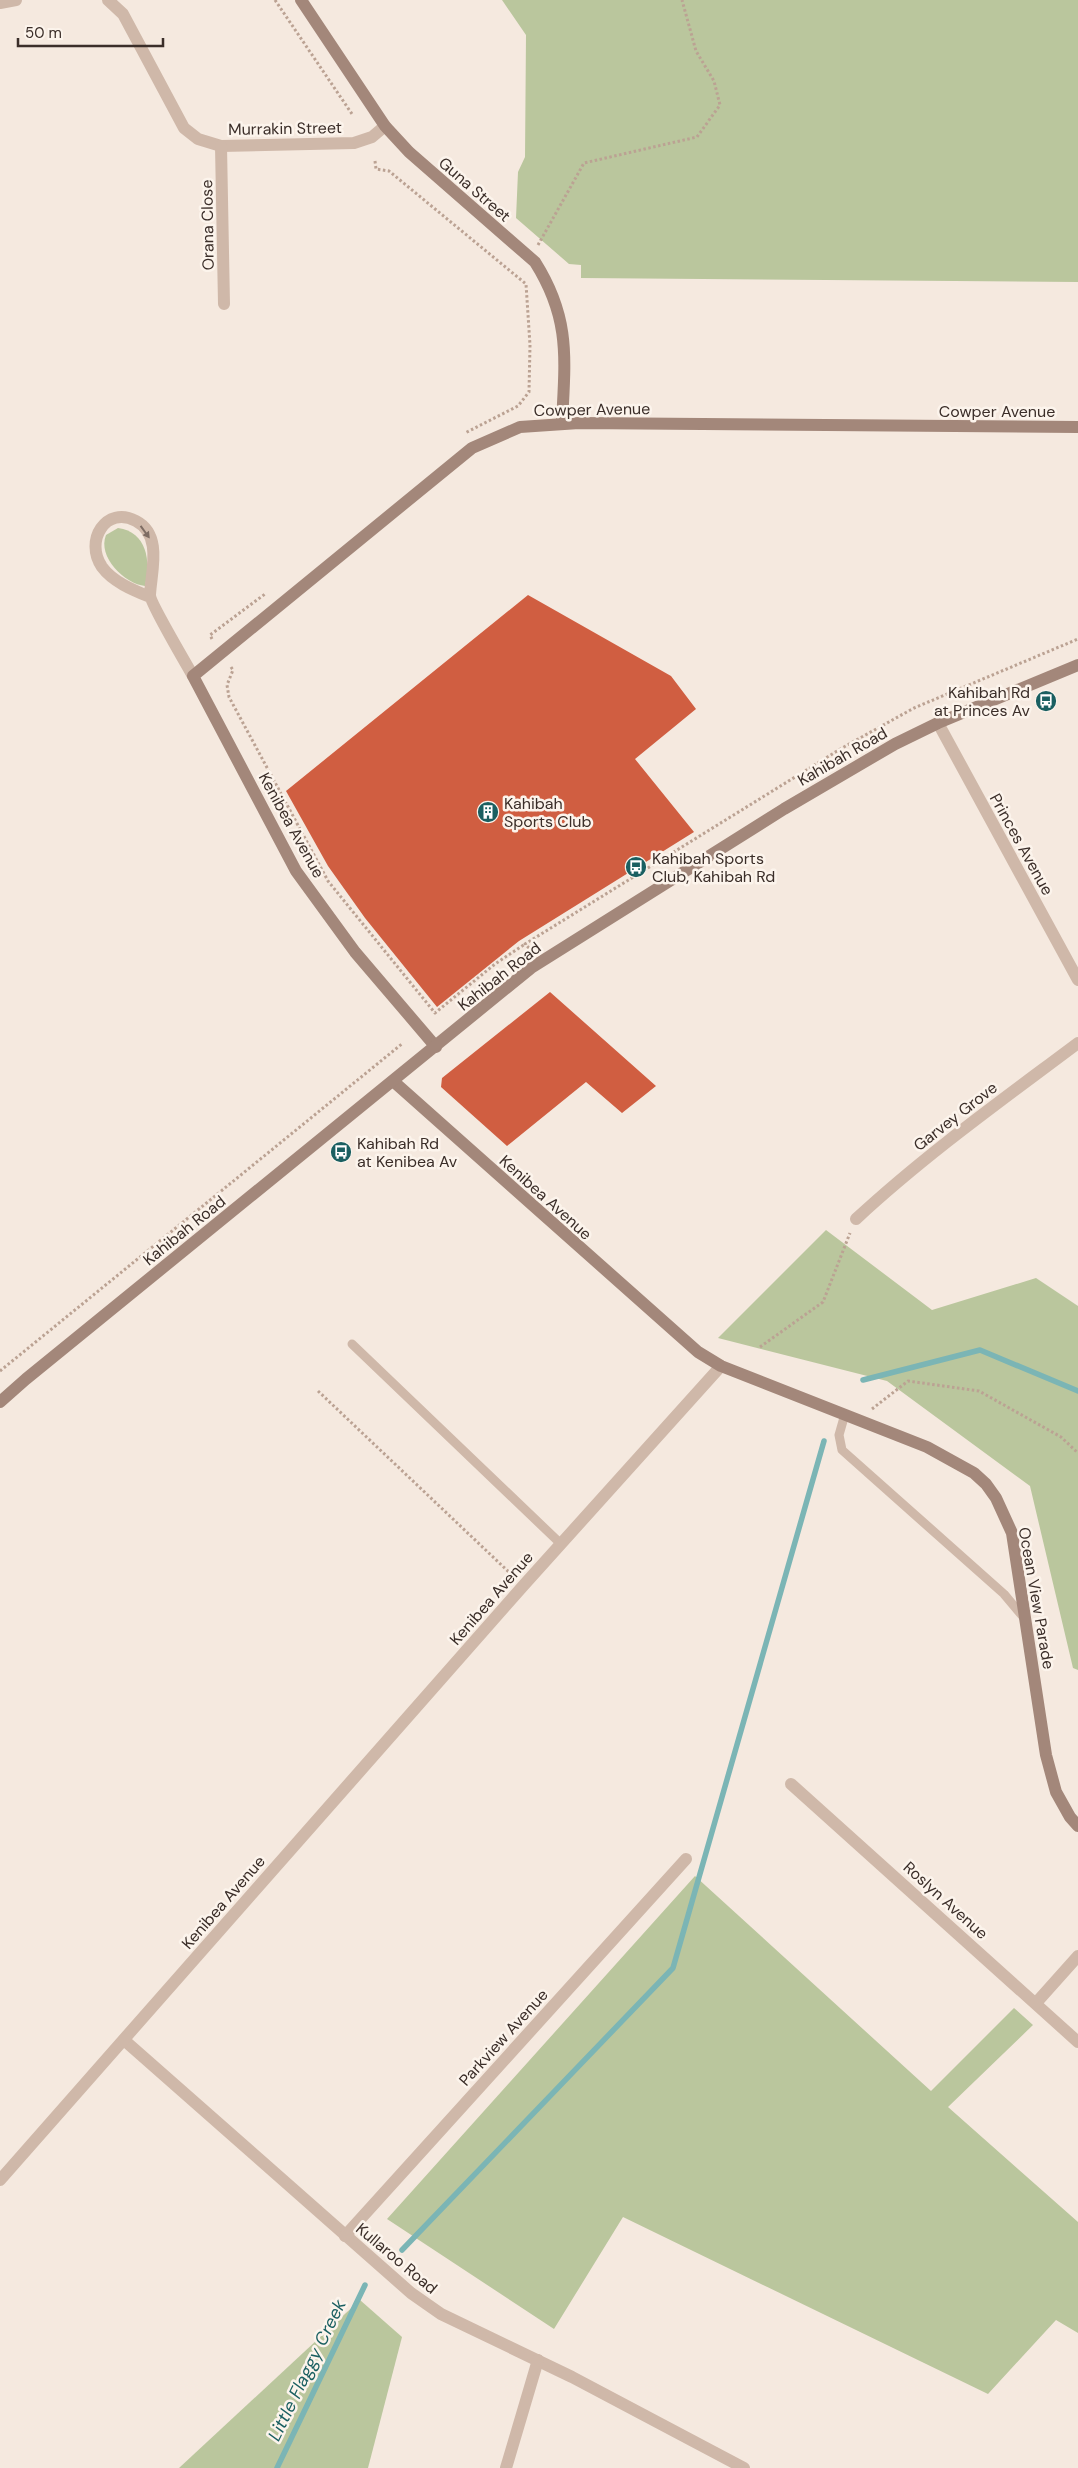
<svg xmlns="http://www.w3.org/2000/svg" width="1078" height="2468" viewBox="0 0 1078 2468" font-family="'DM Sans',sans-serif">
  <rect width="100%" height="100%" fill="#f5e9df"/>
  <!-- green -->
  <g fill="#bac69d">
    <path d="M502,0h576v282l-497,-4v-13l-12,-1 -53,-46 2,-46 7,-15 1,-122z"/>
    <path d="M118,528c29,4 33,33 27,58 -20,-2 -48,-29 -39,-51z"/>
    <path d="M826,1230l106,80 104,-32 42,28v364l-5,-2 -43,-182 -143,-105 -169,-43z"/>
    <path d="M695,1876l236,215 83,-83 19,17 -85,82 130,115v111l-22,-13 -68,74 -365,-177 -69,112 -167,-110z"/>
    <path d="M360,2300l42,37 -34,131h-189z"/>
  </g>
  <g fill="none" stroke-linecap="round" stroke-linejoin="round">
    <!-- stream -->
    <g stroke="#7bb5b5" stroke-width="5.5">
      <path d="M863,1380l117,-30 98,41"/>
      <path d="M402,2250l271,-282 151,-527"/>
      <path d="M277,2468l88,-183"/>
    </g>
  </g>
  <!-- building -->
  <g fill="#d05e41">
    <path d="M528,595l143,81 25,33 -61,50 59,73 -175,109 -82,66 -72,-89 -37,-52 -42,-75z"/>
    <path d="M550,992l106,94 -34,27 -36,-31 -79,64 -66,-59 1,-9z"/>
  </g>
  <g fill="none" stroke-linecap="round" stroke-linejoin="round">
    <!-- path -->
    <g stroke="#bba293" stroke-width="3" stroke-dasharray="2.5 2.5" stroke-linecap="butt">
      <path d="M275,0l77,114"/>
      <path d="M375,161l1,8 13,2 137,113 4,61 -1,47 -11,14 -53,27"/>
      <path d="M538,245l46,-82 113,-26 23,-32 -6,-24 -18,-30 -14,-51"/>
      <path d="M212,639l-2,-4 55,-41"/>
      <path d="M231,667l2,3 -6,15 2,12 99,184 107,132 60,-49 30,-20"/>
      <path d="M529,948l-4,-4 317,-196 72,-40 164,-69"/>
      <path d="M760,1347l63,-45 27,-69"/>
      <path d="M0,1371l403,-328"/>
      <path d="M318,1391l194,184"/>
      <path d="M872,1409l36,-28 71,10 82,46 17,16"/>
    </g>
    <!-- lane -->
    <g stroke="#cfb8a9" stroke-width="9">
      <path d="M352,1344l209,200"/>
      <path d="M845,1414l-6,21 3,15 162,144 21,25"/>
    </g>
    <!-- street -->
    <g stroke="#cfb8a9" stroke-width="12">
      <path d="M108,0l15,14 61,114 14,11 23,7 133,-3 18,-6 13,-11"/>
      <path d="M0,3l16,-3"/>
      <path d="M221,146l3,158"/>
      <path d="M150,597c-17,-7 -37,-15 -48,-30 -18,-26 4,-62 34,-46 27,14 15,51 14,74 0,8 37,70 43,81"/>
      <path d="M938,723l140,257"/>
      <path d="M856,1219c69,-64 146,-119 222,-176"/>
      <path d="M791,1784l287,258"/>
      <path d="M1036,2003l42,-47"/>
      <path d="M124,2040l287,253 30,21 131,63 172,91"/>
      <path d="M0,2180l523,-594 198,-220"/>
      <path d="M345,2236l341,-377"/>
      <path d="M506,2468l32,-108"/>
    </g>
    <!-- secondary -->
    <g stroke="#a3877a" stroke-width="12">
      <path d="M301,0l84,126 24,26 126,110c36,57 30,97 27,161"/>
      <path d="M436,1047l-81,-95 -59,-81 -103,-195 279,-228 48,-21 59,-4 499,4"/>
      <path d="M393,1081l305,271 23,14 206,81 47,26 12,11 10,14 16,35 34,222 10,37 14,25 8,9"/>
      <path d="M0,1402l26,-23 505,-411 253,-159 111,-65 43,-21 140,-58"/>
    </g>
  </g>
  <!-- one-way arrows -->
  <defs><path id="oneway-solid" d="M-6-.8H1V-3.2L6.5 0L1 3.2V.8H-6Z" transform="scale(1.25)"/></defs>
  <use fill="#7e6c63" href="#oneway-solid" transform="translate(145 532) rotate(54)"/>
  <!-- icons -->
  <defs>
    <g id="bus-disc" transform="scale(1.125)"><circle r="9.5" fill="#1a5f61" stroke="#fcf4ec"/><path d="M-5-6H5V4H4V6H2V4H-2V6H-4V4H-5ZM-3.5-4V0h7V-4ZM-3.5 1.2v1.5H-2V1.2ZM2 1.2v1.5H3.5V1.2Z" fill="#fff"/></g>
    <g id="building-disc" transform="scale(1.125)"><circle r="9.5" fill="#1a5f61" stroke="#fcf4ec"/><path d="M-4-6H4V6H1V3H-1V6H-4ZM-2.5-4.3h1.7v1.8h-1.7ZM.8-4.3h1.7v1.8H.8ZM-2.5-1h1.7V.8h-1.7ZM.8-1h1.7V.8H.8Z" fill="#fff"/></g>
  </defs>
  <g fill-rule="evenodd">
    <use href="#bus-disc" x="1046" y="701"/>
    <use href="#building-disc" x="488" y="812"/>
    <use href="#bus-disc" x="636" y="867"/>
    <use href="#bus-disc" x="341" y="1152"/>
  </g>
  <g text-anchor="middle" stroke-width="5" stroke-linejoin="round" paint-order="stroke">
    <!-- street labels -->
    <g font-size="16" fill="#3b2e29" stroke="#fcf4ec">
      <text transform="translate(285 128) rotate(-1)" y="6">Murrakin Street</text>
      <text transform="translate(475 189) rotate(41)" y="6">Guna Street</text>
      <text transform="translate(207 225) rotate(-91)" y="6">Orana Close</text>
      <text transform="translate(592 409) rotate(-1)" y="6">Cowper Avenue</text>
      <text x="997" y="417">Cowper Avenue</text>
      <text transform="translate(842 756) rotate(-30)" y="6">Kahibah Road</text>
      <text transform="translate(292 825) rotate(61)" y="6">Kenibea Avenue</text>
      <text transform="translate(1022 844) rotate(61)" y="6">Princes Avenue</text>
      <text transform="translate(499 976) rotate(-38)" y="6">Kahibah Road</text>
      <text transform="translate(955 1116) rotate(-38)" y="6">Garvey Grove</text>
      <text transform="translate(546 1197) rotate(42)" y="6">Kenibea Avenue</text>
      <text transform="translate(184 1230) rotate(-39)" y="6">Kahibah Road</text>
      <text transform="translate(491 1598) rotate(-49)" y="6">Kenibea Avenue</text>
      <text transform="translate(1037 1598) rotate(80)" y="6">Ocean View Parade</text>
      <text transform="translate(946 1900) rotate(42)" y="6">Roslyn Avenue</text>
      <text transform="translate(223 1902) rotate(-49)" y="6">Kenibea Avenue</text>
      <text transform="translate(503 2037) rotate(-48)" y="6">Parkview Avenue</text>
      <text transform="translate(397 2258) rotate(40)" y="6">Kullaroo Road</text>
    </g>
    <!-- poi labels -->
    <g font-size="16" fill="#3b2e29" stroke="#fcf4ec" text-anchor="start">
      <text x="1030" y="698" text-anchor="end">Kahibah Rd<tspan x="1030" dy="18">at Princes Av</tspan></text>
      <text x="504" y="809">Kahibah<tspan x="504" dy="18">Sports Club</tspan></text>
      <text x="652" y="864">Kahibah Sports<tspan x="652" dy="18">Club, Kahibah Rd</tspan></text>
      <text x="357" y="1149">Kahibah Rd<tspan x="357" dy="18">at Kenibea Av</tspan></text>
    </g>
    <!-- water labels -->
    <g font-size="18" font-style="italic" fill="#1a5f61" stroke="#fcf4ec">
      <text transform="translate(307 2370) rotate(-64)" y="6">Little Flaggy Creek</text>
    </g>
  </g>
  <!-- scale -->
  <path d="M18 38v8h145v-8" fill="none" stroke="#3b2e29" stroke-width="2.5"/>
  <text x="25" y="38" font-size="15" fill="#3b2e29" stroke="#fcf4ec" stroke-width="4" paint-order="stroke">50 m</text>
</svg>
